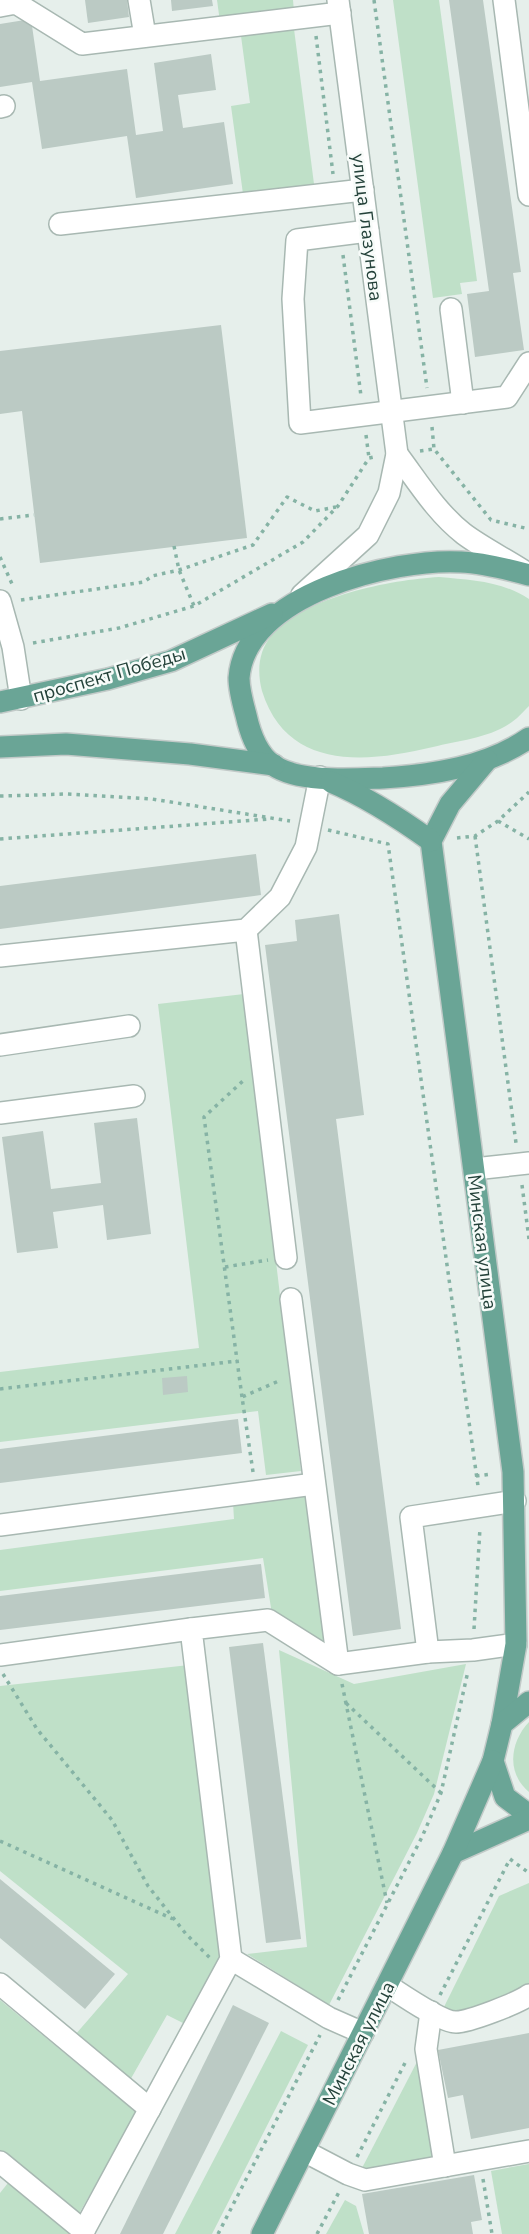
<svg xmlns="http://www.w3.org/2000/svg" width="529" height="2234" viewBox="0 0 529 2234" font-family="'Nunito Sans',sans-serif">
  <rect width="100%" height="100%" fill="#e6efeb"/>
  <!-- green -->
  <g fill="#bfe0c8">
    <path d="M217,0h76l1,12 -74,10z"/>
    <path d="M393,0h46l38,281 -17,2 2,11 -29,4z"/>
    <path d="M294,29l20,155 -71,10 -12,-88 19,-3 -9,-67z"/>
    <path d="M439,577c32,3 63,4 90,22v107c-6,6 -13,14 -20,18 -21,14 -52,17 -76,23 -67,16 -146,24 -171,-56 -5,-19 -4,-40 10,-56 34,-39 118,-55 167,-58z"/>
    <path d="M244,994l57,477 -35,4 -8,-64 -258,31v-70l199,-24 -41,-344z"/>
    <path d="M308,1494l20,157 -56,-37 -9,-56 -263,33v-41l234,-31 -1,-16z"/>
    <path d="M279,1650l75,34 112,-20 -32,130 -17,39 -88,172 -82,-51 60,-7z"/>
    <path d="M189,1665l32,289 -34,71 -20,-10 -38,67 -54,-47 53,-61 -128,-103v-185z"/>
    <path d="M529,1722v70c-23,-19 -19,-50 0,-70z"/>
    <path d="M529,1883v101l-21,14 -53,19 -13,-6 57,-115z"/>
    <path d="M0,2000l137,113 -60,104 -77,-64z"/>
    <path d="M281,2031l27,14 -96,189h-37z"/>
    <path d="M420,2056l18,106 -77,8z"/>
    <path d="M529,2164v70h-27l-11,-63z"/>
    <path d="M8,2183l64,51h-72v-41z"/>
    <path d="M345,2200l11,6 8,28h-38z"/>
  </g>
  <!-- building -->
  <g fill="#bbcac4">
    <path d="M85,0h42l2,17 -41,6z"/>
    <path d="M171,0h41l1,6 -41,5z"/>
    <path d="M449,0h34l38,272 -8,1 11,77 -49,7 -8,-63 22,-3z"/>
    <path d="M31,19l9,62 87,-12 9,66 27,-4 -9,-68 57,-9 5,36 -38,5 5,33 41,-6 9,62 -97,14 -9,-62 -85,13 -10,-67 -32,5v-63z"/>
    <path d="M221,325l26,213 -207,25 -18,-152 -22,3v-63z"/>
    <path d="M256,854l5,41 -261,34v-43z"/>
    <path d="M339,914l25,201 -28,4 65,510 -48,7 -88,-691 32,-4 -2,-21z"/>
    <path d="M137,1118l14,116 -44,6 -4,-35 -50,7 5,36 -41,5 -15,-116 41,-6 8,58 50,-6 -7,-60z"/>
    <path d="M187,1376l1,16 -25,3 -1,-17z"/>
    <path d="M238,1419l4,34 -242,30v-34z"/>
    <path d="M261,1564l4,34 -265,32v-34z"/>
    <path d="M263,1643l38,296 -35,4 -37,-296z"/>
    <path d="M0,1879l115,95 -30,35 -85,-71z"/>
    <path d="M233,2005l36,18 -106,211h-43z"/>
    <path d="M529,2033v95l-58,11 -8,-44 -15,3 -10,-48z"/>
    <path d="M474,2175l8,45 -11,2 2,12h-104l-7,-40z"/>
  </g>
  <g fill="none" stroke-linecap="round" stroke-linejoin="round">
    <!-- minor casing -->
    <g stroke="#a8b8b2" stroke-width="24">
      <g id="minor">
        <path d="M139,0l6,36"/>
        <path d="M504,0l25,195"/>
        <path d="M0,6l16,-3 66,41 258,-31"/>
        <path d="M0,107l4,-1"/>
        <path d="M60,224l303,-34"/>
        <path d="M368,231l-71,9 -4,59 7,124 207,-26 22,-34"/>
        <path d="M451,309l12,94"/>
        <path d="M397,454c21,28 39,58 67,80 19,14 41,25 61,38"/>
        <path d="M302,595l66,-60 21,-42 8,-39 -59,-454"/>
        <path d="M0,601l13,46 8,52"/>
        <path d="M246,930l40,328"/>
        <path d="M0,956l246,-26 34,-33 26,-50 14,-70"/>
        <path d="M0,1045l129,-19"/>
        <path d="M0,1113l134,-17"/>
        <path d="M474,1169l55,-6"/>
        <path d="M291,1299l47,365"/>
        <path d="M0,1525l314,-41"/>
        <path d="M428,1652l-17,-135 104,-16"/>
        <path d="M0,1655l191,-26"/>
        <path d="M231,1959l98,59 34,15"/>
        <path d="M0,1984l150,125"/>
        <path d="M387,1985c14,9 54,37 69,37 13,0 62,-19 73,-27"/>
        <path d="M431,2012l-5,37 19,117"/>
        <path d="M304,2151l44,23 17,6 164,-29"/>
        <path d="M0,2162l84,69"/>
        <path d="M82,2234l149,-275 -40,-330 77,-9 70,44 90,-12 45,-2 43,-6"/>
      </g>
    </g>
    <!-- major casing -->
    <g stroke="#c2cac8" stroke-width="24">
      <g id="major">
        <path d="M529,575c-22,-6 -45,-12 -68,-13 -67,-4 -216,32 -222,116 0,12 4,26 7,37 4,18 11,39 27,50 26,18 79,14 110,13 49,-3 104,-11 146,-40"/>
        <path d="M0,702l108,-23 63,-18 101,-47"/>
        <path d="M0,747l66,-3 124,10 84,11"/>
        <path d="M487,760l-37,44 -19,37 82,631 3,172 -14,80"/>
        <path d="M331,782c36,15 68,36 100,59"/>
        <path d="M529,1702l-27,22 -9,37 12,36 24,18"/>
        <path d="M453,1853l76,-34"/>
        <path d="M262,2234l191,-381 40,-92"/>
      </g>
    </g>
    <!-- path -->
    <g stroke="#86b3a5" stroke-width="3.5" stroke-dasharray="3.5 5" stroke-linecap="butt">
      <path d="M374,0l53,388"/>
      <path d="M316,36l17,138"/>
      <path d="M343,255l18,141"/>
      <path d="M432,427l2,22"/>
      <path d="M366,435l3,23"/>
      <path d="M420,451l14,-2 57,71 38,9"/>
      <path d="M0,519l34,-4"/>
      <path d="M174,546l5,24 15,36"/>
      <path d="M0,557l12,27"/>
      <path d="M21,600l123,-18 8,-6 27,-6 74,-25 34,-48 28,14 21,-4"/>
      <path d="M33,643l86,-15 75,-22 109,-64 35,-36 31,-48 5,-1"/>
      <path d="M0,796l67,-2 85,5 138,22"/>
      <path d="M498,821l31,18"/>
      <path d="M328,830l60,14 90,642"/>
      <path d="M475,836l41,307"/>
      <path d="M457,838l18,-2 23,-15 31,-29"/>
      <path d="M0,839l269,-20"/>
      <path d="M522,1185l7,54"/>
      <path d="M225,1267l43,-7"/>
      <path d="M0,1389l237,-28"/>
      <path d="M242,1397l-38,-280 40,-37"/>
      <path d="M253,1472l-11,-75 39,-17"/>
      <path d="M476,1476l16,-2"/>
      <path d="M474,1629l6,-101"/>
      <path d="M3,1674l34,55 75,91 36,66 38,48 24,24"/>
      <path d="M342,1684l45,219"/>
      <path d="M346,1703l95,90"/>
      <path d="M0,1841l173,78"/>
      <path d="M440,1995l70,-136 19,14"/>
      <path d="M338,2000l84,-163 19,-44 27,-122"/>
      <path d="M357,2157l49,-96"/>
      <path d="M483,2179l9,55"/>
      <path d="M218,2234l102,-199"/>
      <path d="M317,2234l22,-42"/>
    </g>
    <!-- minor -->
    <use href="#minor" stroke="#fff" stroke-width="21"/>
    <!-- major -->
    <use href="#major" stroke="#6aa596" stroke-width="21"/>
  </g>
  <g text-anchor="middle" stroke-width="5" stroke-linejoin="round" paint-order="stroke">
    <!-- street labels -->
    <g font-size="19" fill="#24423a" stroke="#f7fbf9">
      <text transform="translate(368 227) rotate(83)" y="7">улица Глазунова</text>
      <text transform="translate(109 674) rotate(-16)" y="7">проспект Победы</text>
      <text transform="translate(483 1242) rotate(83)" y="7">Минская улица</text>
      <text transform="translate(358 2043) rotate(-63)" y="7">Минская улица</text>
    </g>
  </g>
</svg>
